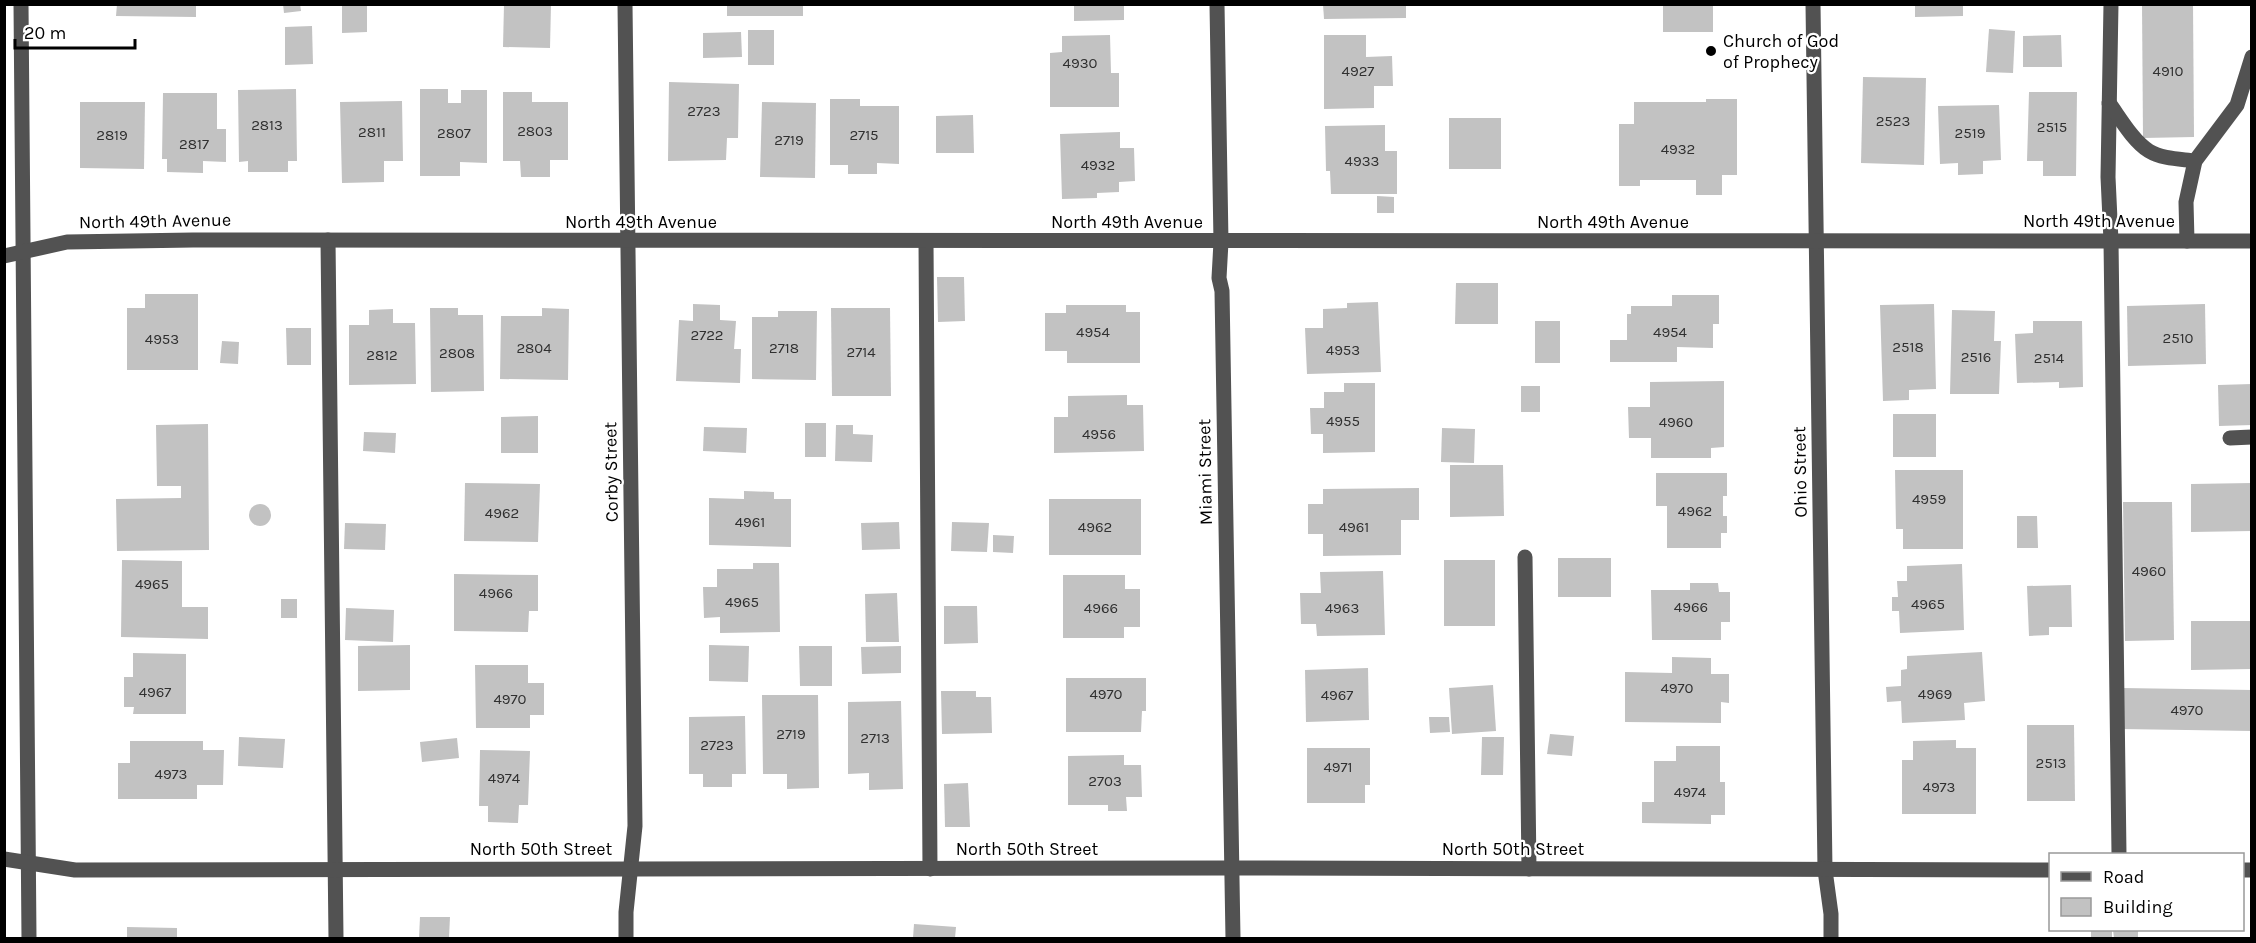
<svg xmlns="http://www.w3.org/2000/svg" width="2256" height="943" viewBox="0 0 2256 943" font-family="Karla,sans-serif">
  <rect width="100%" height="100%" fill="#fff"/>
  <!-- building -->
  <g fill="#c2c2c2">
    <path d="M117,4h79v13l-80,-1z"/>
    <path d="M283,4h17l1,7 -17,2z"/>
    <path d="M342,4h25v28l-25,1z"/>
    <path d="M504,4h47l-1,44 -47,-1z"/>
    <rect x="727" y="4" width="76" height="12"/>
    <path d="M1074,4h50v16l-50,1z"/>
    <path d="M1323,4h83v14l-82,1z"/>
    <rect x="1663" y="4" width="50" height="28"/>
    <path d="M1915,4h48v12l-48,1z"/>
    <path d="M2142,4h51l1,133 -51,1z"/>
    <path d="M312,26l1,38 -28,1v-38z"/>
    <path d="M1989,29l26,2 -2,42 -27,-1z"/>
    <rect x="748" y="30" width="26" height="35"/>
    <path d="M741,32l1,25 -39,1v-25z"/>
    <path d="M1110,35l1,38h8v34h-69v-54l12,-1v-16z"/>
    <path d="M1324,35h42v22l26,-1 1,30h-19v22l-50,1z"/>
    <path d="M2061,35l1,32h-39v-31z"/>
    <path d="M1863,77l63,1 -2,87 -63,-2z"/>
    <path d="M669,82l70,2 -1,54h-11l-1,22 -58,1z"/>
    <path d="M296,89l1,72h-9v11h-40v-11l-9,1 -1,-72z"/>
    <path d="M420,89h28v14h13v-13h26v73l-27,-1v14h-40z"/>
    <path d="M503,92h29v10h36v58h-18v17h-29l-1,-16h-17z"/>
    <path d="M2029,92h48l-1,84h-33v-15h-16z"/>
    <path d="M163,93h54v36h9v33l-23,-1v12l-36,-1v-13h-5z"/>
    <path d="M830,99h30v7h39v58l-22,-1v11h-29v-9h-18z"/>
    <path d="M1706,99h31v76h-15v20h-26v-15h-56v6h-21v-62h15v-22h72z"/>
    <path d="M402,101l1,60h-19v21l-42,1 -2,-81z"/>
    <path d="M80,102h65l-1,67 -64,-1z"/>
    <path d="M762,102l54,1 -1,75 -55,-1z"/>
    <path d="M1999,105l2,55 -18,1v13l-25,1v-12l-18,1 -2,-58z"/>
    <path d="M973,115l1,38h-38v-37z"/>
    <rect x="1449" y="118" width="52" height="51"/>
    <path d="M1385,125v26h12v43h-66l-1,-23h-4l-1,-45z"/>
    <path d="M1120,132v16h14l1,33 -16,1v10l-22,1v5l-35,1 -2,-65z"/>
    <path d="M1377,196l17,1v16h-17z"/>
    <path d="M937,277h27l1,44 -27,1z"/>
    <path d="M1456,283h42v41h-43z"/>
    <path d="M145,294h53v76h-71v-62h18z"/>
    <path d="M1672,295h47v29h-6v24l-36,-1v15h-67v-22h17v-26h4v-8h41z"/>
    <path d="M1378,302l3,70 -74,2 -2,-46h18v-19l24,-1v-5z"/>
    <path d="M693,304l27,1v15l16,1 -2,28h7l-1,34 -64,-2 3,-61 14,1z"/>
    <path d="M1934,304l2,85 -27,1v10l-26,1 -3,-96z"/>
    <path d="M2205,304l1,60 -78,2 -1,-60z"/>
    <path d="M1066,305h60v7h14v51h-73v-12h-22v-38h21z"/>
    <path d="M430,308h28v7h25l1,76 -53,1z"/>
    <path d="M542,308l27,1 -1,71 -68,-1 1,-63h41z"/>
    <path d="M831,308h59l1,88h-59z"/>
    <path d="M393,309v14h22l1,61 -67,1v-60h20v-15z"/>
    <path d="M1952,310l43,1 -1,30h7l-2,53h-49z"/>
    <path d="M778,311h39l-1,69 -64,-1v-62h26z"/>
    <rect x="1535" y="321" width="25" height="42"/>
    <path d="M2033,321h49l1,66 -24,1v-6l-42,1 -2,-49 18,-1z"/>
    <path d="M286,328h25v37h-24z"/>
    <path d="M222,341l17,1 -1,22 -18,-1z"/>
    <path d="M1724,381v66l-13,1v10h-60v-20h-22l-1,-31h22v-25z"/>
    <path d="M1344,383h31v69l-52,1v-19h-12l-1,-26h14v-16h20z"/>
    <path d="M2252,384v41l-33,1 -1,-41z"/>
    <rect x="1521" y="386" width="19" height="26"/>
    <path d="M1127,395v10h16l1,46 -90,2v-36h14v-21z"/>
    <rect x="1893" y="414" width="43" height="43"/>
    <path d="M538,416v37h-37v-36z"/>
    <rect x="805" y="423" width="21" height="34"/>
    <path d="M208,424l1,126 -92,1 -1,-52 65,-1v-12h-24l-1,-61z"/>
    <path d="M836,425h17v9l20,1 -1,27 -37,-1z"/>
    <path d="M704,427l43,1 -1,25 -43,-2z"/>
    <path d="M1442,428l33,1 -1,34 -33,-1z"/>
    <path d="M364,432l32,1 -1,20 -32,-2z"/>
    <path d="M1450,465h53l1,51 -54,1z"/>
    <path d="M1895,470h68v79h-60v-20h-7z"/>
    <path d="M1656,473h71v23h-4v20h4v17h-6v15h-54v-42h-11z"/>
    <path d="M465,483l75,1 -2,58 -74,-1z"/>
    <path d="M2252,483v48l-61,1v-48z"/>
    <path d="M1419,488v32h-18v35l-78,1v-22h-15v-30h15v-15z"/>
    <path d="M744,491l30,1v7h17v48l-82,-2v-47l35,1z"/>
    <rect x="1049" y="499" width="92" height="56"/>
    <path d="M2123,502h49l2,138 -49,1z"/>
    <circle cx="260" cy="515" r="11"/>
    <path d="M2017,516h20l1,32h-21z"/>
    <path d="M899,522l1,27 -38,1 -1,-27z"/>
    <path d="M952,522l37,1 -2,29 -36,-1z"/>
    <path d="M345,523l41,1 -1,26 -41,-1z"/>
    <path d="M993,535l21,1 -1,17 -20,-1z"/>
    <rect x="1558" y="558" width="53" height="39"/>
    <path d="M122,560l60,1v46h26v32l-87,-2z"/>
    <rect x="1444" y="560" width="51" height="66"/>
    <path d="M753,563h26l1,69 -60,1v-16l-16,1 -1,-31h14v-18h36z"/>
    <path d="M1962,564l2,66 -64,3 -1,-22h-7v-14h6l-1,-16h10v-15z"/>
    <path d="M1383,571l2,64 -68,1 -1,-12h-15l-1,-31h21l-1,-21z"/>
    <path d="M454,574l84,1v36h-9l-1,21 -74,-1z"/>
    <path d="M1063,575h62v14h15v38h-16v11h-61z"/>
    <path d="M1690,583h28l1,9h11v30h-9v18h-69l-1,-50h39z"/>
    <path d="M2071,585l1,42h-23v8l-20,1 -2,-50z"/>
    <path d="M897,593l2,49h-33l-1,-48z"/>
    <rect x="281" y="599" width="16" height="19"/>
    <path d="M944,606h33l1,37 -34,1z"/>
    <path d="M346,608l48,2 -1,32 -48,-2z"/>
    <path d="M2191,621h61v48l-61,1z"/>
    <path d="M410,645v45l-52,1v-45z"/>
    <path d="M709,645l40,1 -1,36 -39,-1z"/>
    <path d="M799,646h33v40h-32z"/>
    <path d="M901,646v27l-39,1 -1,-27z"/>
    <path d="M1982,652l3,49 -21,2 1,17 -63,3 -1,-22 -14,1 -1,-15 15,-1v-16l6,-1v-13z"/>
    <path d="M133,653l53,1v60h-53l1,-7h-10v-30h9z"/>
    <path d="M1672,657l39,1v16h18v29l-8,-1v21l-96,-1v-50l47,1z"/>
    <path d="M475,665h53v18h16v32h-14v13h-54z"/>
    <path d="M1368,668l1,52 -63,2 -1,-52z"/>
    <path d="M1066,678h80v33h-4l-1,21h-75z"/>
    <path d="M1493,685l3,46 -44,3 -3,-46z"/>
    <path d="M2122,688l130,2v41l-131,-2z"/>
    <path d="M941,691h35v6h15l1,36 -50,1z"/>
    <path d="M762,695h56l1,93 -32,1v-15h-24z"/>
    <path d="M901,701l2,88 -34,1v-17l-21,1v-72z"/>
    <path d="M745,716l1,58h-14v13h-29v-13h-14v-57z"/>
    <path d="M1429,717h20l1,15 -20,1z"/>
    <path d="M2027,725h47l1,76h-48z"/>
    <path d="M1550,734l24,2 -2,20 -25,-2z"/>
    <path d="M239,737l46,2 -2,29 -45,-2z"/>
    <path d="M1482,737h22l-1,38h-22z"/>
    <path d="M457,738l2,20 -37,4 -2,-20z"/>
    <path d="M1956,740v8h20v66h-74v-54h11v-19z"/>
    <path d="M130,741h73v9h21l-1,35h-26v14h-79v-36h12z"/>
    <path d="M1676,746h44v36h5v33h-14v9l-69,-1v-21h12v-41h22z"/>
    <path d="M1307,748h63v37h-5v18h-58z"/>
    <path d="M480,750l50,1 -2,54h-9l-1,18 -30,-1v-16h-9z"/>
    <path d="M1124,755v10h17l1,32h-16l1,14h-19v-6h-40v-49z"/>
    <path d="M968,783l2,44h-25l-1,-43z"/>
    <path d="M420,917h30l-1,21h-30z"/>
    <path d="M914,924l42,3 -1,11h-42z"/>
    <path d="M127,927l50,1v10h-50z"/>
    <rect x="2091" y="930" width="21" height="8"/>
    <path d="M2113,930h25v8h-24z"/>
  </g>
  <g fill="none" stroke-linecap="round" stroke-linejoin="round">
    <!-- minor -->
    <g stroke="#525252" stroke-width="15">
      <path d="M21,4l8,934"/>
      <path d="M625,4l10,822 -9,86v26"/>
      <path d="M1217,4l4,238 -2,36 3,13 11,647"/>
      <path d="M1813,4l12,866 6,44v24"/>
      <path d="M2111,4l-3,173 3,64 8,613"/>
      <path d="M2109,103c11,15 24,38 40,48 13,8 32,8 46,10"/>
      <path d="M328,240l8,698"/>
      <path d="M926,241l4,628"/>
      <path d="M2187,241l-1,-39 9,-41 42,-56 15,-48"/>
      <path d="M4,256l63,-14 126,-2 2059,1"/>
      <path d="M2230,438l22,-1"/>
      <path d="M1525,557l4,312"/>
      <path d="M4,859l71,11 1155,-2 820,2"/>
      <path d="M2242,870h10"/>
    </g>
  </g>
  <!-- markers -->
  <circle fill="#000" stroke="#fff" stroke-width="2" cx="1711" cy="51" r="6"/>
  <g text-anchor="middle" stroke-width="4.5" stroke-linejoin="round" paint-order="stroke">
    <!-- number labels -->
    <g font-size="15" fill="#303030">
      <text x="1080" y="68">4930</text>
      <text x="1358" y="76">4927</text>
      <text x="2168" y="76">4910</text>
      <text x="704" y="116">2723</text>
      <text x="1893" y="126">2523</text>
      <text x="267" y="130">2813</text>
      <text x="2052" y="132">2515</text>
      <text x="535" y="136">2803</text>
      <text x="372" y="137">2811</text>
      <text x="454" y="138">2807</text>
      <text x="1970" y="138">2519</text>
      <text x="112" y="140">2819</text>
      <text x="864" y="140">2715</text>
      <text x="789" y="145">2719</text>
      <text x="194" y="149">2817</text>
      <text x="1678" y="154">4932</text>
      <text x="1362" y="166">4933</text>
      <text x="1098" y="170">4932</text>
      <text x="1093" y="337">4954</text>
      <text x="1670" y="337">4954</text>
      <text x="707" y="340">2722</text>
      <text x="2178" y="343">2510</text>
      <text x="162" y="344">4953</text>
      <text x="1908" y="352">2518</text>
      <text x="534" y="353">2804</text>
      <text x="784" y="353">2718</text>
      <text x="1343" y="355">4953</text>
      <text x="861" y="357">2714</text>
      <text x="457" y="358">2808</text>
      <text x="382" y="360">2812</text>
      <text x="1976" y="362">2516</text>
      <text x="2049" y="363">2514</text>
      <text x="1343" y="426">4955</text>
      <text x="1676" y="427">4960</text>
      <text x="1099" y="439">4956</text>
      <text x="1929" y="504">4959</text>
      <text x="1695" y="516">4962</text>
      <text x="502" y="518">4962</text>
      <text x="750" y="527">4961</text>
      <text x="1095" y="532">4962</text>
      <text x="1354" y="532">4961</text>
      <text x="2149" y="576">4960</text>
      <text x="152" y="589">4965</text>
      <text x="496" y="598">4966</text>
      <text x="742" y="607">4965</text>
      <text x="1928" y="609">4965</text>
      <text x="1691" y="612">4966</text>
      <text x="1101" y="613">4966</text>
      <text x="1342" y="613">4963</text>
      <text x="1677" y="693">4970</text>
      <text x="155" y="697">4967</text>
      <text x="1106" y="699">4970</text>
      <text x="1935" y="699">4969</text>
      <text x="1337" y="700">4967</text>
      <text x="510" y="704">4970</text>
      <text x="2187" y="715">4970</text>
      <text x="791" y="739">2719</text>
      <text x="875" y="743">2713</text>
      <text x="717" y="750">2723</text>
      <text x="2051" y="768">2513</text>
      <text x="1338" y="772">4971</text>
      <text x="171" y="779">4973</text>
      <text x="504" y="783">4974</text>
      <text x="1105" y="786">2703</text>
      <text x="1939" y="792">4973</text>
      <text x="1690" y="797">4974</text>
    </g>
    <!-- poi labels -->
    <g font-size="18" fill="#000" stroke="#fff" text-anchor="start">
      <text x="1723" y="47">Church of God<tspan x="1723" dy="21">of Prophecy</tspan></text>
    </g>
    <!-- street labels -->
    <g font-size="18" fill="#000" stroke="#fff">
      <text transform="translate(155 221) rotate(-1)" y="6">North 49th Avenue</text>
      <text x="2099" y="227">North 49th Avenue</text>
      <text x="641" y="228">North 49th Avenue</text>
      <text x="1127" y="228">North 49th Avenue</text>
      <text x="1613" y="228">North 49th Avenue</text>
      <text transform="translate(611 472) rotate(-91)" y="6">Corby Street</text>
      <text transform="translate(1205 472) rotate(-91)" y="6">Miami Street</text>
      <text transform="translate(1800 472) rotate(-91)" y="6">Ohio Street</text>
      <text x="541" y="855">North 50th Street</text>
      <text x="1027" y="855">North 50th Street</text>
      <text x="1513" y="855">North 50th Street</text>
    </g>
  </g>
  <!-- border -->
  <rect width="2256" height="943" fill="none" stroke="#000000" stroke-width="12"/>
  <!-- legend -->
  <rect x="2049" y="853" width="195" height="78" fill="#ffffff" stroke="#999999" stroke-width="1.5"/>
  <rect x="2061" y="872" width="30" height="9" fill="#525252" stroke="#999999" stroke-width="1.5"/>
  <text x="2103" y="883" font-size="18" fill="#000000">Road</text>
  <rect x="2061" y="898" width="30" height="18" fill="#c2c2c2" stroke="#999999" stroke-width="1.5"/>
  <text x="2103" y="913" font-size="18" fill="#000000">Building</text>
  <!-- scale -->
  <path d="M15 39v9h120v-9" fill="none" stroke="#000000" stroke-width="3"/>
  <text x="24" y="39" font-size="18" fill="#000000" stroke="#ffffff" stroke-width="4.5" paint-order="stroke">20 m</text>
</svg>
